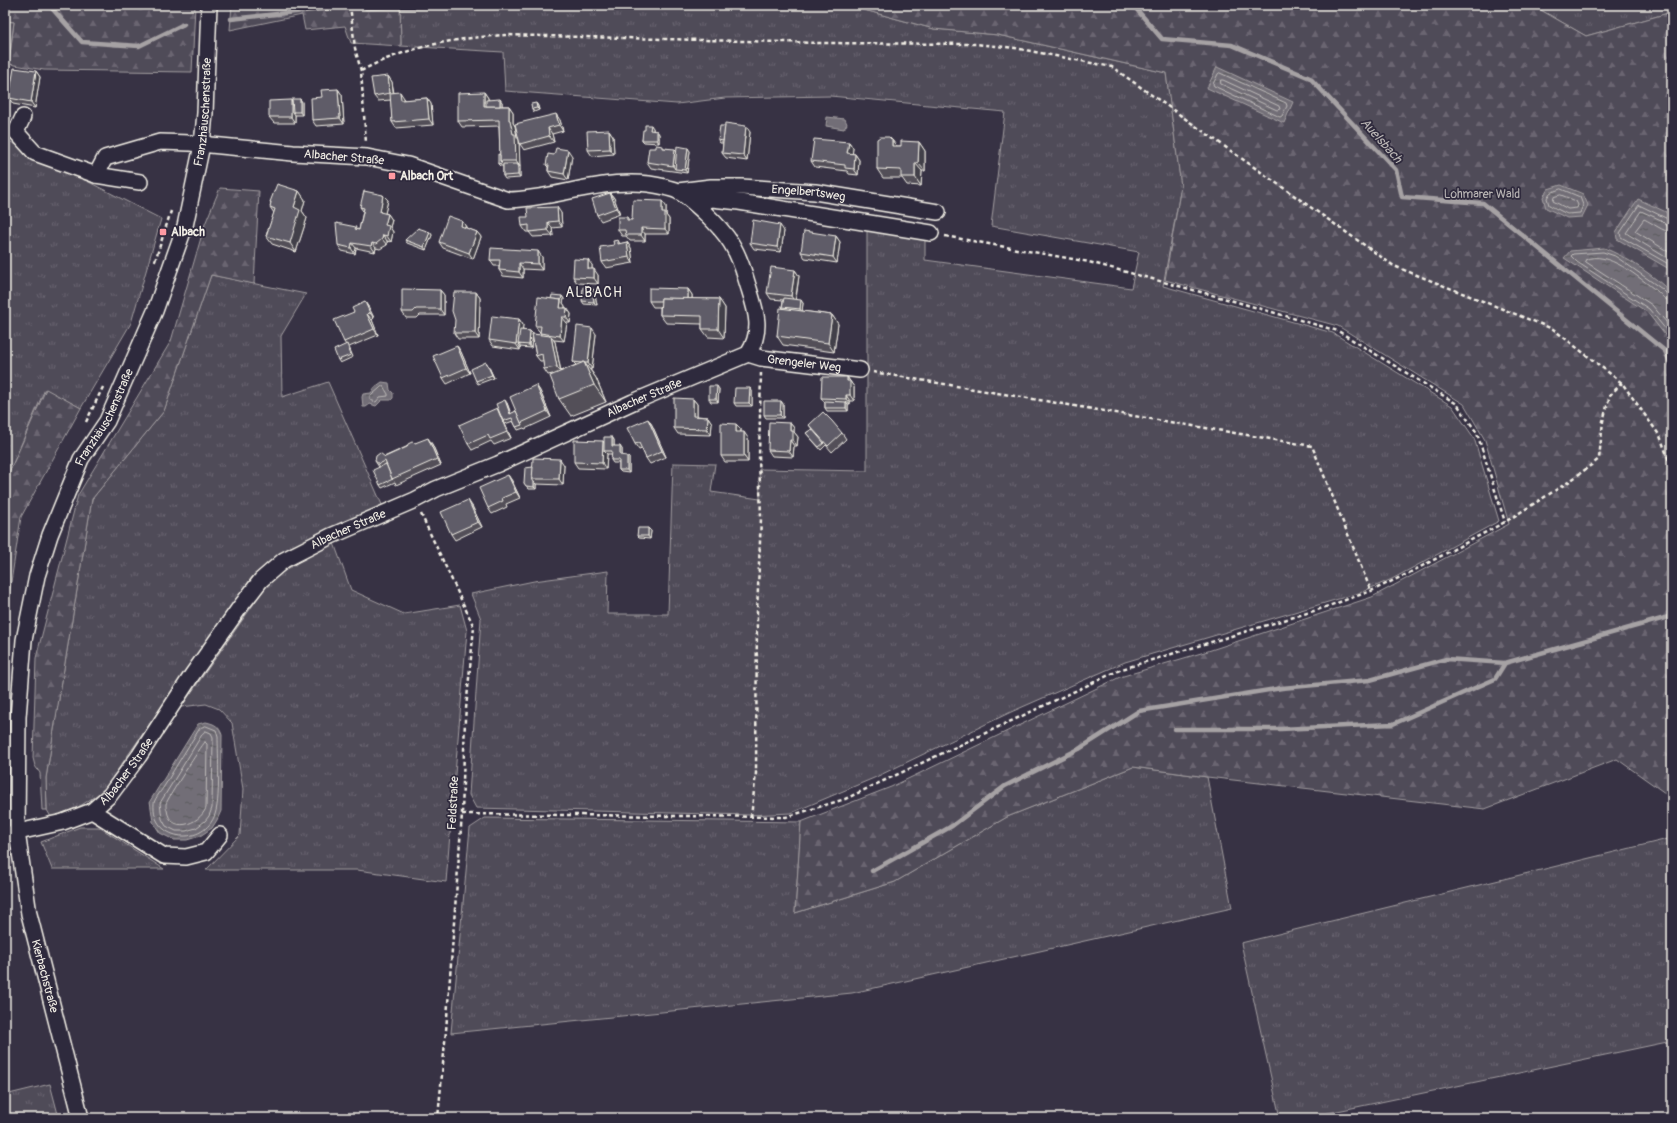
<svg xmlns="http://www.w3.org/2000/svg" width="1677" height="1123" viewBox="0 0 1677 1123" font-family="Pangolin,sans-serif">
  <defs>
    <pattern id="grass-tufts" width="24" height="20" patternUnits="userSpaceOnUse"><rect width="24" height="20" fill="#504b59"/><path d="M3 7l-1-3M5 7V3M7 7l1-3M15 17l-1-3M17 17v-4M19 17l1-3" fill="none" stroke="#6a6571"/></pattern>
    <pattern id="forest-firs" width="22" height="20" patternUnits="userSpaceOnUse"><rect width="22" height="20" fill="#504b59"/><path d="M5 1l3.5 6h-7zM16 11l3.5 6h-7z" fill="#6a6571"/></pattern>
    <pattern id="water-ripples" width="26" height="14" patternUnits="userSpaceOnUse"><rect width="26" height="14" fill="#726e77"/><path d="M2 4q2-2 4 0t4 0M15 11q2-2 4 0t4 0" fill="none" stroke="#5b595c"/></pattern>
  </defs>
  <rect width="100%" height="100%" fill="#373244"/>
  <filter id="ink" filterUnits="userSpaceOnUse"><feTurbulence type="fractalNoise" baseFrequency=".025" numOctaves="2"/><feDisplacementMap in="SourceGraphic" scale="8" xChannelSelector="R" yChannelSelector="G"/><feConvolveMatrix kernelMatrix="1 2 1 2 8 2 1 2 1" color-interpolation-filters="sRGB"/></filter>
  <g filter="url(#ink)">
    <!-- grass -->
    <g fill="url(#grass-tufts)" stroke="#a29ea0">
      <path d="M400,5h446l88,24 64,6 168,38 15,113 -18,100 170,47 119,73 22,32 25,83 -107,58 -30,13 -237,70 -114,50 -137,66 -83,35 -41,2 -274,-7 -7,-13 12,-176 -10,-25 63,-13 74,-10 -1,43h61l5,-151 42,1 -4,28 49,7 -1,-30 108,2v-245l58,13v21l206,28 8,-36 -148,-26 14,-114 -175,-16 -105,2 -48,6 -172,-13 -2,-39 -102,-6z"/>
      <path d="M1532,5h140v7l-86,24z"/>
      <path d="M5,139l156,80 -30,104 -50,85 -36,-19 -40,93z"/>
      <path d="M211,275l95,19 -25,42 1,61 46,-15 55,125 -94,41 -37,29 -149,214 -26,17 -26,9 -4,-7 -1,-32 46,-279 72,-88z"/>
      <path d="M334,543l17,47 53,24 56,-9 7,26 -21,251 -89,-12h-151l34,-35 3,-46 -11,-66 -13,-14 -13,-5 -25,3 89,-126 35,-24z"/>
      <path d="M1133,767l74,10 25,131 -380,85 -401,40 19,-205 15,-10 316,4 -6,91 100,-31 112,-65z"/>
      <path d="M80,827h19l65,42h-112l-11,-27z"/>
      <path d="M1672,838v203l-368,77h-24l-39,-175z"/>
      <path d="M50,1084l9,34h-54v-23z"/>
    </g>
    <!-- forest -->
    <g fill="url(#forest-firs)" stroke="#a29ea0">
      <path d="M5,5h93l43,5 26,-5h28l-3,67 -148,-2 -35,-6 5,-42 -9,-1z"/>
      <path d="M232,5h168l1,41 -50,-3 -6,-17 -40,4 -3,-15 -72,15z"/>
      <path d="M846,5h686l54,31 86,-24v786l-55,-39 -132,50 -278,-32 -74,-10 -126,50 -112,65 -100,31 6,-91 90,-35 229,-110 88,-26 164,-54 137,-73 -24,-84 -21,-36 -126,-78 -173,-46 16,-94 -15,-113 -168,-38 -64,-6z"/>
      <path d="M220,188l39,3 -5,93 -43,-9 -47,136 -72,88 -46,279 1,32h-5l-2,-37 -5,-7 -2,-8 3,-100 42,-163 93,-154 34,-117z"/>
      <path d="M46,389l35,19 -60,109 -16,104v-139z"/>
    </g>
    <!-- pitch -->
    <path fill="#504b59" stroke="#a29ea0" d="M5,21l9,1 -9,66z"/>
    <!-- water -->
    <g fill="url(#water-ripples)" stroke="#a6a2a4">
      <path d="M1217,67l76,35 -9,21 -77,-35z"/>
      <path d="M827,117l18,2 2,5 -3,5 -18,-3z"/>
      <path d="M1561,185l22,9 5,11 -6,12 -15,1 -21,-10 -3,-11 5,-8z"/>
      <path d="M1638,199l28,13 6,7v50l-1,1 -54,-31 -1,-7z"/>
      <path d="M1604,248c21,8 53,29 68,46v50l-25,-32 -83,-54 6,-7z"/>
      <path d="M382,382l7,1 1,7 3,3v5l-2,2h-9l-6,6 -6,-2 -4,3h-3l-1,-10 1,-3 8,-1 4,-6z"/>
      <path d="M206,722c9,2 13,4 16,13l-1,76 -4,9 -5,8 -12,8 -13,4h-13l-14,-7 -7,-11 -3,-21 48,-77z"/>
    </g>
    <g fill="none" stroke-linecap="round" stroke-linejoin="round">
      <!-- shore -->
      <g stroke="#c0bdbb" stroke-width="1">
        <path d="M1220,73l66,30 1,3 -5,10 -2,1 -66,-31 -1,-2 5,-10z"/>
        <path d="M1221,80h2l56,26 1,3 -3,1 -56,-26z"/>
        <path d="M1561,189l19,8 3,8 -3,8 -13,1 -18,-9 -2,-7 3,-5z"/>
        <path d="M1561,195l15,6 2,4 -1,3 -9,1 -15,-8 1,-4z"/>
        <path d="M1672,221l-33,-16 -19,28 1,4 51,29"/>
        <path d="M1672,226l-6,-1 -5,-5 -20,-9 -15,22 46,28"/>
        <path d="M1672,232c-9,0 -19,-9 -28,-13l-9,12 37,23"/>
        <path d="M1672,296l-4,-1 -6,-6 -47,-33 -12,-4 -30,2 -2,2 6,6 72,47 23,28"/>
        <path d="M1672,301c-8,0 -10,-6 -15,-10 -18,-13 -50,-42 -72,-31l1,2 66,43 20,24"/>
        <path d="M383,386l5,8v2l-8,1 -4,5 -6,-2v-3z"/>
        <path d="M206,726l10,4 2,6c0,17 3,67 -4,81 -13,30 -63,24 -60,-14 1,-5 8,-13 11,-18 11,-19 23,-38 35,-57z"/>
        <path d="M206,731l5,2 2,4 -1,71 -3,8 -4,5 -9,7 -10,3h-10l-10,-5 -4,-7 -2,-16 43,-70z"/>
        <path d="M205,742l2,2 -1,64c-7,17 -36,26 -39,2 -1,0 -1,-5 -1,-6 1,-5 35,-58 39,-62z"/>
      </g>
      <!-- stream -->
      <g stroke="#a6a2a4" stroke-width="4.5">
        <path d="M49,5l33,37 57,4 45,-22"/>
        <path d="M1133,5l29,34 70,6 78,33 86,92 6,27 81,6 182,148 7,15"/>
        <path d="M366,8l137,-3"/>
        <path d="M231,19l101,-11"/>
        <path d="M1175,729h105l113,-5 102,-45 10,-16"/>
        <path d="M872,871l80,-45 53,-40 74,-37 60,-38 143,-23 88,-8 76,-21 59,4 167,-47"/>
      </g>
      <!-- minor casing -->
      <g stroke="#f4f1e8" stroke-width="18">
        <g id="minor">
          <path d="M23,117l-7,15 19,21 61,22 44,7"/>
          <path id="s1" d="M678,191l33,-4h30l74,5 123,20"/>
          <path d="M694,203l18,-4 27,3 192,31"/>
          <path id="s2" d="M748,354l13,4 99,12"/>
          <path d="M92,811l72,45 22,1 20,-5 14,-17"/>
          <path id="s3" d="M5,835l58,-13 29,-11 18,-16 29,-39 53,-81 48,-68 21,-27 23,-20 47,-24 84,-36 21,-11 62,-25 135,-62 115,-48c17,-26 6,-48 -2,-75 -9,-31 -18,-44 -41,-66 -8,-7 -17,-16 -26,-21 -4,-3 -10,-3 -14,-5 -53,-14 -105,12 -157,13l-100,-35 -41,-8 -74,-4 -103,-10 -30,-1 -55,16 -9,17"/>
          <path id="s4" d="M81,1118l-52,-204 -12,-82 1,-115 6,-77 13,-64 13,-41 31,-76 26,-38 48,-110 30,-85 17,-81 3,-32 4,-108"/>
        </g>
      </g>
      <!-- path -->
      <g stroke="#f4f1e8" stroke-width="2.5" stroke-dasharray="4 3" stroke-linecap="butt">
        <path d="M350,5l5,43 6,23 5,72"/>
        <path d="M361,71c44,-24 94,-33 144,-36l317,8 154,1 39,4 97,19 282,199 159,63 69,54 38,53 12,33"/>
        <path d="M945,236l144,26 134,36 115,33 119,73 20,29 28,89"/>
        <path d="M155,261l16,-50"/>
        <path d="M873,372l439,74 59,145"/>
        <path d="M86,422l18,-37"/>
        <path d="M421,514l53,113 -9,92 -3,95 -16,217 -8,87"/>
        <path d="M462,814l324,3 59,-18 277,-130 195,-59 54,-19 38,-18 96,-51 65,-41 29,-22 4,-38 7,-26 12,-12"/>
        <path d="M751,817l5,-44 1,-162 4,-93 -2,-62 2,-83"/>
      </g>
      <!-- minor -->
      <use href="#minor" stroke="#2f2a3d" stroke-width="15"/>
    </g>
    <!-- wall -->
    <g fill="#524f59" stroke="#f4f1e8">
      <path d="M121,5h19l-1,3 -17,-1z"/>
      <path d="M36,71l4,6 -5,31 -22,-4 -4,-6z"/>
      <path d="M388,76l4,6 2,11 10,5 1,2 22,-2 4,6 2,21 -37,3 -4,-6 -1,-22 -13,1 -4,-5z"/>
      <path d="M338,89l4,6 2,29 -28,2 -4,-6 10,-23z"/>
      <path d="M484,92l4,6v2l14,2v4h7l4,6v11l2,3 2,11 2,3 41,-20 3,11 -11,3 2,8 -30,8 -4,-6 -1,-3 1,37 -15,1 -2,-3v-10h-3l-2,-2 2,-9 -1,-29 -37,1 -4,-6z"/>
      <path d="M300,99l2,3v13h-7v8h-21l-5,-6 22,-17 1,2z"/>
      <path d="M536,103l2,3 1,4 -5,2 -2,-3z"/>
      <path d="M725,126l25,6 -3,29 -21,-3 -4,-5 1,-10h-3l-2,-3z"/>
      <path d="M653,128v3h4l2,3v9l-15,-1 -2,-2 3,-10z"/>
      <path d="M609,130l4,6 1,18 -22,2 -4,-6z"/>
      <path d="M892,140l4,6h5l18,-4 6,9v20h-3l-1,15 -14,-1 -5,-7h-19l-6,-9z"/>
      <path d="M849,142l4,6 -1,6h3l4,6 -1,15 -9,-1 -2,-3 -32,-4 -4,-6z"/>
      <path d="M656,148h9l11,3h14l-3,22 -36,-5 -4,-6z"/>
      <path d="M554,155l18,1 -4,24 -16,-3 -4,-6v-4l-2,-2z"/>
      <path d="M299,191l6,9 -3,11 5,7 -11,34 -24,-8 -6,-8 8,-23 -4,-6 1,-4 -1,-1z"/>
      <path d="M610,193l4,5 6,16 -19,7 -4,-6z"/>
      <path d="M388,200l-3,13 3,1 4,6 -2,7 3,5 -2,10 -4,-1v4l-7,4 -4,-1 -1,4 -19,-4 -1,6 -13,-3 -4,-6 19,-16 2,1 4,-19 -3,-4z"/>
      <path d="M666,206v9l3,4v15h-24v7h-15l-4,-5h-4l-4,-6 9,-13 2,3h3z"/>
      <path d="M561,213l1,14 -10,1 1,8 -20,1 -4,-5h-3l-4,-6z"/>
      <path d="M462,221l4,6v1l11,4 4,5 -8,22 -30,-11 -4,-6z"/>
      <path d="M784,231l-3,21 -27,-3 -4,-6z"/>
      <path d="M430,232l2,3 -6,15 -19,-7 -2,-3z"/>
      <path d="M836,236l4,6 -3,21 -32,-5 -4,-6z"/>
      <path d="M618,240l2,4 7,-2 4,6 2,15 -27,5 -4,-6 12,-17z"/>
      <path d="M542,257v13l-19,-1v9l-20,-2 -4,-6v-4h-5l-4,-6z"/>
      <path d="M592,265v4l6,6v9l-21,-1 -4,-6z"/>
      <path d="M795,270l4,6 -3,23 7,4 -1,8 30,4 6,9 -4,28 -51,-7 -6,-9 6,-28 -1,-1 1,-7 -12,-1 -4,-6z"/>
      <path d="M688,289l4,6v4h27l6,9 -1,30 -16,-1 -6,-8v-5l-36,-1 -6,-8v-8h-7l-4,-6z"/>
      <path d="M440,290l4,5v20h-24l-3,3h-11l-4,-6z"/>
      <path d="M594,290l3,15 -13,-1 -2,-3z"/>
      <path d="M476,292l4,6 -1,41h-21l-4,-6z"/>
      <path d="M562,296l2,3 -1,4 2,3v2h2l4,6 -1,9h-3l-3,18 -10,-1 1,2 6,29 15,-6 -3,-3 23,-28 -4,35h-2l6,9 10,24 -35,14 -12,-17 -6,-25 -5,1 -4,-6 -1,-8h-3l-4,-5 -4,-20 -1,12 -11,-1v3l-27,-4 -4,-6 30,-21 4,6 -1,5 8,1 2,3 9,1 -1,-2v-1l-1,-1 -4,-5 16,-27z"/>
      <path d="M365,302l4,6 5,10 -2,2 6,15 -29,12 4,10 -13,6 -2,-3 8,-15 -2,-3 10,-30z"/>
      <path d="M457,346l4,6 9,21 -23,11 -4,-6z"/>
      <path d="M488,365l6,13 -16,6 -2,-3z"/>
      <path d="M847,377l7,10v14h-4v3h-2v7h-21l-2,-3v-5l-4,-5z"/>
      <path d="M536,385l4,6 11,26 -26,12 -1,-1 -6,2 -5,-9 -8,3 6,14 -17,7 -3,-4 -19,9 -4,-6 29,-36 2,3 8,-8 4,11 5,-3z"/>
      <path d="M750,388l2,3v15h-16l-2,-3z"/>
      <path d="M719,389l-1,13h-7l-2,-3z"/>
      <path d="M693,399l4,5v12l11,1 4,6 -1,12 -33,-1 -4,-6z"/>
      <path d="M781,401l2,3v14h-17l-2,-3z"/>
      <path d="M648,419l4,6 14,32 -16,7 -4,-6 -4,-9 -3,1 -4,-6z"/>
      <path d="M790,423l4,5v4l4,5 -1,9h-3l-1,11 -21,-1 -4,-6z"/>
      <path d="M809,425l33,8 4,6 -14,13 -6,-7 -5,5 -15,-17 6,-4z"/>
      <path d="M741,429v3l7,6v24h-23l-4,-6z"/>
      <path d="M612,437l2,3v6l8,3v6l7,3v15l-8,-1 -2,-2v-7h-6l-2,-3 1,-6h-5l-1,15 -28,-1 -4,-6 29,-21 1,2z"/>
      <path d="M415,443l17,1 9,21 -45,20 -1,-3 -13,6 -2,-3 -1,-18 -4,-6z"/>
      <path d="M564,465l-1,20 -27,-1v5h-7l-5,-6 9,-16z"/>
      <path d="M508,475l4,6 8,17 -14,6 1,3 -15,7 -4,-6z"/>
      <path d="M472,506l10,21 -27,13 -4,-6z"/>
      <path d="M648,528l3,3 -1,8 -11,-1 -2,-2z"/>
    </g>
    <!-- shaded-wall -->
    <g fill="#424048" stroke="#f4f1e8">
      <path d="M36,71l4,6 -5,31 -4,-6z"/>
      <path d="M388,76l4,6 2,17 -4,-6z"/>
      <path d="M338,89l4,6 2,29 -4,-6z"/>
      <path d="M400,92l4,6 1,8 -4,-6z"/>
      <path d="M484,92l4,6v11l-4,-3z"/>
      <path d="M427,98l4,6 2,21 -4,-6z"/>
      <path d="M300,99l2,3v13l-2,-3z"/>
      <path d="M500,99l2,3v10l-2,-3z"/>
      <path d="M291,100l4,6 -2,6 2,3v8l-4,-6z"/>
      <path d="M536,103l2,3 1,4 -2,-2z"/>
      <path d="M509,106l4,6v11l2,3 2,11 2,3 1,27 -4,-6 -3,-27 -4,-14z"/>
      <path d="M556,114l4,6 3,11 -4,-6z"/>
      <path d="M651,125l2,3v5l-3,-3z"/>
      <path d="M746,126l4,6 -3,29 -4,-6z"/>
      <path d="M548,128l4,6 2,8 -5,-6z"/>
      <path d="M609,130l4,6 1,18 -4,-5z"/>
      <path d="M657,131l2,3v9l-2,-3z"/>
      <path d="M892,140l6,8 -6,-2z"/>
      <path d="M849,142l4,6 -1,11 -5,-6z"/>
      <path d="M919,142l6,9v20l-7,-8z"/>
      <path d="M688,148l2,3 -3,22 -2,-3z"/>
      <path d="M675,149l4,6 -4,14 -2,-3z"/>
      <path d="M568,150l4,6 -4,24 -4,-6z"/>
      <path d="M855,154l4,6 -1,15 -4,-6z"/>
      <path d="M915,163l7,8 -1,15 -6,-9z"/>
      <path d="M518,164l2,3v11l-2,-3z"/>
      <path d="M299,191l6,9 -3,11 5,7 -11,34 -6,-9 4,-36z"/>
      <path d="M610,193l4,5 6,16 -4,-6z"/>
      <path d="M383,195l5,5 -4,18 -4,-6z"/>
      <path d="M662,201l4,5v9l3,4v15l-4,-5 -3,-16z"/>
      <path d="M557,207l4,6 1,14 -4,-6z"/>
      <path d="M388,214l4,6 -2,7 3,5 -2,10 -4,-6 -2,-11z"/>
      <path d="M462,221l4,6 -1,5 -4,-6z"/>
      <path d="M548,222l4,6 1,8 -5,-6z"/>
      <path d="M780,225l4,6 -3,21 -4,-5z"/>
      <path d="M641,228l4,6v7l-4,-6z"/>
      <path d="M430,232l2,3 -6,15 -2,-3z"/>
      <path d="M477,232l4,5 -8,22 -4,-6z"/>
      <path d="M383,235l4,6v4l-5,-6z"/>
      <path d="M836,236l4,6 -3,21 -4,-6z"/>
      <path d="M627,242l4,6 2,15 -4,-6z"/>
      <path d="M352,243l4,5 -1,6 -4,-6z"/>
      <path d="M372,243l4,5 -1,4 -4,-6z"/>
      <path d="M538,251l4,6v13l-4,-6z"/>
      <path d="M588,260l4,5v9l-4,-5z"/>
      <path d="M519,263l4,6v9l-4,-6z"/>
      <path d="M594,269l4,6v9l-4,-6z"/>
      <path d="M795,270l4,6 -4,26 -4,-6z"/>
      <path d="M592,288l2,2 3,15 -3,-3z"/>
      <path d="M688,289l4,6v12l-4,-6z"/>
      <path d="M440,290l4,5v20l-4,-6z"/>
      <path d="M476,292l4,6 -1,41 -4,-6z"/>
      <path d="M562,296l2,3 -1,4 2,3 -1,7 -4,-5z"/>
      <path d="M719,299l6,9 -1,30 -6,-9z"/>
      <path d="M801,300l2,3 -1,9 -2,-3z"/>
      <path d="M365,302l4,6 5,10 -4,-5z"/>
      <path d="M567,308l4,6 -1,9 -4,-6z"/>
      <path d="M367,314l5,6 6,15 -4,-6z"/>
      <path d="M832,315l6,9 -4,28 -6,-9z"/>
      <path d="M562,317l5,6 -3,18 -4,-5z"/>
      <path d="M519,319l4,6 -2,20 -3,-1 2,3v3l-4,-6z"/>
      <path d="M592,328l4,6 -4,35 -4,-6z"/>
      <path d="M530,331l3,3 -2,14 -2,-3z"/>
      <path d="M551,336l4,6 6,31 -4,-6z"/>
      <path d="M457,346l4,6 9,21 -4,-5z"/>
      <path d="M486,362l2,3 6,13 -2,-3z"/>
      <path d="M584,362l12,16 10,24 -12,-17z"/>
      <path d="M847,377l7,10v14l-4,-6 -3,-14z"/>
      <path d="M536,385l4,6 11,26 -4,-6z"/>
      <path d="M717,386l2,3 -1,13 -2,-3z"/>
      <path d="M750,388l2,3v15l-3,-3z"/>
      <path d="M846,395l4,6v3l-4,-5z"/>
      <path d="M693,399l4,5v18l-4,-6z"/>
      <path d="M505,400l2,3 5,14 -2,-3z"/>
      <path d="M781,401l2,3v14l-3,-3z"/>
      <path d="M846,402l2,3v6l-2,-3z"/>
      <path d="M497,408l4,6 2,7 2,3 6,14 -4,-6z"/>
      <path d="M708,417l4,6 -1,12 -4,-6z"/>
      <path d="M648,419l4,6 14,32 -4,-6z"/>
      <path d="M790,423l4,5v4l4,5 -1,9 -4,-6 -3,-9z"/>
      <path d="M736,424l5,5 -1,9 -4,-6z"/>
      <path d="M744,432l4,6v24l-4,-6z"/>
      <path d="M612,437l2,3v9l-2,-3z"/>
      <path d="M428,438l4,6 9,21 -4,-6z"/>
      <path d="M790,440l4,6 -1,11 -4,-6z"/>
      <path d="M603,441l4,6 -3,4 3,3 -1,15 -4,-6z"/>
      <path d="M620,446l2,3v9l-2,-3z"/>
      <path d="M627,456l2,2v15l-2,-3z"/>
      <path d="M560,459l4,6 -1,20 -4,-6z"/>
      <path d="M508,475l4,6 8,17 -4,-6z"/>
      <path d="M534,482l2,2v5l-2,-2z"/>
      <path d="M468,500l4,6 10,21 -4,-5z"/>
      <path d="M648,528l3,3 -1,8 -2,-3z"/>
    </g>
    <!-- building -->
    <g fill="#5f5c67" stroke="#f4f1e8">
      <path d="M14,68l22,3 -5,31 -22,-4z"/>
      <path d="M388,76l2,17 -16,3 -3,-18z"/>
      <path d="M338,89l2,29 -28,2 -1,-22 11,-1 -1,-7z"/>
      <path d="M400,92l1,8 26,-2 2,21 -37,3 -2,-29z"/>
      <path d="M484,92v14h25v14h1l3,14h2l1,27h-16l-1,-41 -41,1v-28z"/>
      <path d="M292,99h8v13h-7z"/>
      <path d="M500,99v7h-14v-6z"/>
      <path d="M291,100v17h-22v-16z"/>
      <path d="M536,103l1,5 -5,1 -1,-5z"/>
      <path d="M556,114l3,11 -11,3 1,8 -29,8 -5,-20z"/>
      <path d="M725,123l21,3 -3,29 -21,-2z"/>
      <path d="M645,125h6l-1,5 7,1v9h-15l1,-10h2z"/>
      <path d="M720,126h5l-2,15 -5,-1z"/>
      <path d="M609,130l1,19 -22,1 -1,-19z"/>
      <path d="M880,137h9l3,3v6h9v-5l18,1 -1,21h-3v14h-14v-7l-24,-1v-30z"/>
      <path d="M814,139l35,3 -2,11 8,1 -1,15 -9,-1v-3l-34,-4z"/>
      <path d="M656,145l7,1v2l12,1 -2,17 -26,-4 2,-14h7z"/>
      <path d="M677,146l11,2 -3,22 -10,-1z"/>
      <path d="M556,148l12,2 -4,24 -16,-3 1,-6h-3l2,-11 6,1z"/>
      <path d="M498,154l2,1v6l2,2 -4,1z"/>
      <path d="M503,164h15v11l-15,1z"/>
      <path d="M277,184l22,7 -5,16 6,3 -10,33 -24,-7 9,-27 -5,-2 1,-5h-1z"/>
      <path d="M364,191l19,4 -3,17 8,2 -3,11 4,1 -2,10 -4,-1 -1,4 -6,5 -4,-1 -1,3 -19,-3 -1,5 -13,-3 -2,-22 20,4 -1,2 4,1 5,-22 -4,-1z"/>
      <path d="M610,193l6,15 -19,7 -5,-16z"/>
      <path d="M633,200l29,1v12h3v16l-24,-1v7h-15l-1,-5h-7v-13h9v3h5z"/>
      <path d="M557,207l1,14 -10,1v8l-19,2v-7l-7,1 -1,-9h7l-1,-9z"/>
      <path d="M448,216l14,5 -1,5 16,6 -8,21 -30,-11z"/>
      <path d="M753,220l27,5 -3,22 -27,-4z"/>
      <path d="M418,228l12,4 -6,15 -19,-7z"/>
      <path d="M804,231l32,5 -3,21 -32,-5z"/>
      <path d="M618,240v4l9,-2 2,15 -27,5 -2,-15 14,-2 -1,-4z"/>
      <path d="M491,248l47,3v13l-19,-1v9l-20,-2 1,-10h-10z"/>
      <path d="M574,259l14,1v9h6v9l-21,-1z"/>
      <path d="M771,267l24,3 -4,26 -24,-3z"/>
      <path d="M583,287l9,1 2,14 -12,-1z"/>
      <path d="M649,288l39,1v10l-27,-1v3h-12z"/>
      <path d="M402,289l38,1v19h-24l-3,3h-11z"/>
      <path d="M454,292h22l-1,41h-21l1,-13 -3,-9z"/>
      <path d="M552,295l10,1 -1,4 -10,-1z"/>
      <path d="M538,297l23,3 -1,8h7l-1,9h-4l-2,19 -20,-3 1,-7h-6z"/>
      <path d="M661,298l58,1 -1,30h-16v-13l-42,-1z"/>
      <path d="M784,298l17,2 -1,9 -18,-2z"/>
      <path d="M365,302l5,11 -3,1 7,15 -30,13 -10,-22 20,-8 -2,-4z"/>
      <path d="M780,308l52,7 -4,28 -51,-7z"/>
      <path d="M492,316l27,3 -3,25 -27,-4z"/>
      <path d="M577,326l15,2 -4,35h-3l-1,-1 -2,1 -9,-1z"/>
      <path d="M520,330l10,1 -1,14 -11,-1z"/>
      <path d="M532,334l19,2 6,31 -13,2 -2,-15 -6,2z"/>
      <path d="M347,344l4,11 -13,5 -4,-10z"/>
      <path d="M457,346l9,22 -23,10 -10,-22z"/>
      <path d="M486,362l6,13 -16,6 -5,-12z"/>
      <path d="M584,362l10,23 -35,14 -9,-23z"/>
      <path d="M822,377h25v4h3v14h-4v4l-25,-1z"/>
      <path d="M536,385l11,26 -26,12 -11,-26z"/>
      <path d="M709,386h8l-1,13h-7z"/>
      <path d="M735,388h15l-1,15h-15z"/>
      <path d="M674,398l19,1v17l15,1 -1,12 -33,-1z"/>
      <path d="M505,400l5,14 6,-3 6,14 -6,2 -4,-9 -9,3 -7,-17z"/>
      <path d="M764,401h17l-1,14h-16z"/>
      <path d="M825,401l21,1v6h-21z"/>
      <path d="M497,408l10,24 -17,7 -2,-4 -20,9 -9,-19z"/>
      <path d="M823,412l9,9 10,12 -14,13 -19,-21z"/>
      <path d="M648,419l14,32 -16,7 -7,-15 -4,1 -8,-16z"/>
      <path d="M769,422l21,1v8h3v9h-3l-1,11 -21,-1z"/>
      <path d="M721,423l15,1v8h8v24h-23z"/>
      <path d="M812,429l12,14 -5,4 -13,-14z"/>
      <path d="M604,437h8v9h8v9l7,1v14h-8v-10h-8l1,-9h-8z"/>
      <path d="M428,438l9,21 -45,20 -7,-18 -6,3 -4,-3 1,-5 4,-3 5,4 22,-10 1,-3 4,-2 3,1z"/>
      <path d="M574,440l29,1 -1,22 -28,-1z"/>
      <path d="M533,458l27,1 -1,20h-27z"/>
      <path d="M386,464l6,15h1l-13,6 -7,-15z"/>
      <path d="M533,467l-1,12 2,3v5l-8,-1 -2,-3 1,-15z"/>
      <path d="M508,475l8,17 -14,6 1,3 -15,7 -9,-20z"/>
      <path d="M468,500l10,22 -27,12 -10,-22z"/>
      <path d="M638,528h10v8h-11z"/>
    </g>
  </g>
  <!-- markers -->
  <g fill="#ff9aa2" stroke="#2f2a3d" stroke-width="1.5">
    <rect x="388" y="172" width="8" height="8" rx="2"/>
    <rect x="159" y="228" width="8" height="8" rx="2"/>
  </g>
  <g text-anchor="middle" stroke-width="3.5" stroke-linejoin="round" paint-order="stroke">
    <!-- street labels -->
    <g font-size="12" fill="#f4f1e8" stroke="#2f2a3d">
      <text dy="4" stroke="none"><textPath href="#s4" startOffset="1048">Franzhäuschenstraße</textPath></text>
      <text transform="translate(344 157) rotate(5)" y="4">Albacher Straße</text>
      <text dy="4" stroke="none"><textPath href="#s1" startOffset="131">Engelbertsweg</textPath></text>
      <text dy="4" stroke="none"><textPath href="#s2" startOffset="57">Grengeler Weg</textPath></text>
      <text dy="4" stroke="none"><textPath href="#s3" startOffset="803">Albacher Straße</textPath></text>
      <text dy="4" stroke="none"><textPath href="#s4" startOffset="724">Franzhäuschenstraße</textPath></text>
      <text dy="4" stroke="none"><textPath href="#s3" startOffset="479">Albacher Straße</textPath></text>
      <text dy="4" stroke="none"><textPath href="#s3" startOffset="143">Albacher Straße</textPath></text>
      <text transform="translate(453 803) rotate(-87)" y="4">Feldstraße</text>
      <text transform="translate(45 976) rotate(75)" y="4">Kierbachstraße</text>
    </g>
    <!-- poi labels -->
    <g font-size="12" font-weight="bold" fill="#f4f1e8" stroke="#2f2a3d" text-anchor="start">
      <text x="400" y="180">Albach Ort</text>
      <text x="171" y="236">Albach</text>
    </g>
    <!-- park labels -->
    <g font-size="12" fill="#bbb7b6" stroke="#2f2a3d">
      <text x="1482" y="198">Lohmarer Wald</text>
    </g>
    <!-- water labels -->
    <g font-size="13" font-style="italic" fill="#bab6b5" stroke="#2f2a3d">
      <text transform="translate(1382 140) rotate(48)" y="5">Auelsbach</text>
    </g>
    <!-- quarter labels -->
    <g font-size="14" letter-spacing="1" fill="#f4f1e8" stroke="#2f2a3d">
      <text x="594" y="297">ALBACH</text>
    </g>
  </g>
  <!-- margin -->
  <rect width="1677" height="1123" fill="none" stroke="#2f2a3d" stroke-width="20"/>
  <rect x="10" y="10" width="1657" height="1103" fill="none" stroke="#f4f1e8" stroke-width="1.5" filter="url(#ink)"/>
</svg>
